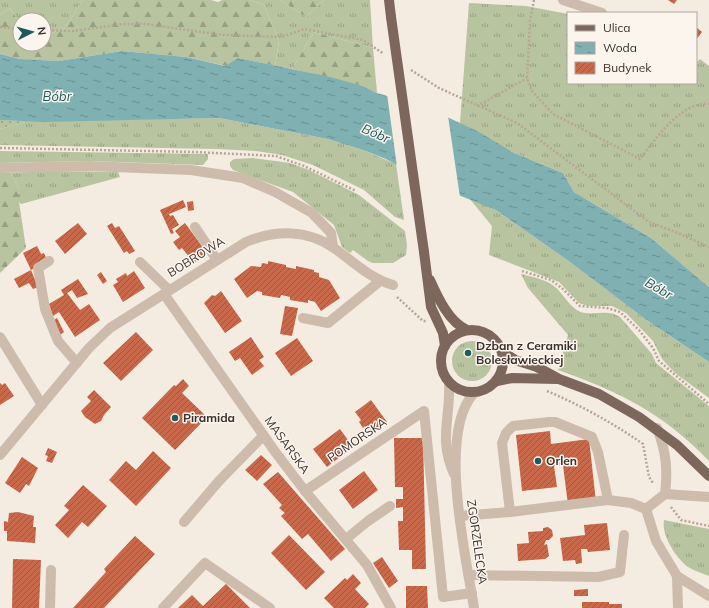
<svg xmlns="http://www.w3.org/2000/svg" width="709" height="608" viewBox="0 0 709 608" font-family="Mulish,sans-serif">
  <defs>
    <pattern id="grass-tufts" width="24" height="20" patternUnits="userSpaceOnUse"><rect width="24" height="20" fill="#b8c4a0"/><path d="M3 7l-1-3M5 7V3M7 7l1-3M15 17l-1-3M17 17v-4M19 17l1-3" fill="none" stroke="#97a083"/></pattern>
    <pattern id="forest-firs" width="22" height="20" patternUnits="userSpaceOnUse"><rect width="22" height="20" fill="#b8c4a0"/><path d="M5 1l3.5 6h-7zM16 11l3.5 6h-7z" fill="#97a083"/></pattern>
    <pattern id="park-dots" width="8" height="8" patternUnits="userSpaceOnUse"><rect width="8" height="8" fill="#b8c4a0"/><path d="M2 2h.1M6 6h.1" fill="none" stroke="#97a083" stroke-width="1.8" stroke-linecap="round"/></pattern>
    <pattern id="water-ripples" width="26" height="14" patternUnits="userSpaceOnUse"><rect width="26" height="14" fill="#7fb0b2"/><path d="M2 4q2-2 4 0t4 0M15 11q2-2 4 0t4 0" fill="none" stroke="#699091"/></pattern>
    <pattern id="building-hatch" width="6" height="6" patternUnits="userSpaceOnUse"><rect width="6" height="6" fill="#c8694b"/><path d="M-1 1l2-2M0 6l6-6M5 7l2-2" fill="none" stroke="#a4573f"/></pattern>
  </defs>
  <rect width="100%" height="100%" fill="#f4ebe1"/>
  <!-- grass -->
  <g fill="url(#grass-tufts)">
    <path d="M0,0h83l-18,28 -21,8v-16h-24v4l-10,-16 -10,7z"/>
    <path d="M250,0h30l26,17 18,-17h46l3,48 -59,-16 -22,37 -17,-3 4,-25 -15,-36z"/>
    <path d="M469,3l57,3 42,8v69h105l1,1 22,-1v-20l4,-4 9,7v221l-58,-49 -77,-46 -11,-19 -49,-20 -54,-30z"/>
    <path d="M219,118l109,21 35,11 33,14 8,56 -9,-3 -31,-27 -51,-25 -31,-10 -26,-4 -39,-2 -217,-4v-16l29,-8z"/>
    <path d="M0,151l208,3v5l-5,6 -114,-4 -89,2z"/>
    <path d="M253,158l37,5 19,7 50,25 46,36 2,14 -1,10 -13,8h-20l-5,-2 -15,-11 -3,3 -8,-6 -8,-22 -41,-33 -60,-22 -3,-4v-4l4,-3z"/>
    <path d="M46,171l72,1 2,5 -99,27 -2,-2v-13l-8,-16z"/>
    <path d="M469,198l27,12 74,52 75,57 64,43v36l-34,-25 -13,-14 -9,-18 -27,-28 -14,-7h-24l-9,-3 -20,-21 -70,-27 3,-29z"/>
    <path d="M521,274c11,3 25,5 34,13 10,8 16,24 30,26 13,2 23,-4 35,4l32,37 4,9 53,43v55c-46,-48 -89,-69 -151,-91l10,-35 -40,-47z"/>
    <circle cx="472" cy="361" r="20"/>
    <path d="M664,520l45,9v47c-7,-3 -14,-5 -21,-9 -12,-9 -27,-32 -24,-47z"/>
  </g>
  <!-- forest -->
  <g fill="url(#forest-firs)">
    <path d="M83,0h128l7,2 4,-2h28l14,5 15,36 -4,25 -37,-8 -12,8 -40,-9 -64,-6 -63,10 -39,-2 -20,-5v-39l10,-7 10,16v20h24v-8l21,-8z"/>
    <path d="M280,0h44l-18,17z"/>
    <path d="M314,32l59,16 4,45 -14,-7 -71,-17z"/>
    <path d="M0,173h11l8,16v13l7,46 -26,25z"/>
  </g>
  <!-- park -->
  <path fill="url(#park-dots)" d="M0,120h2l27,1 -29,8z"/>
  <!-- water -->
  <path fill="url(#water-ripples)" d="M122,51l64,6 39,9 13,-8 92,19 33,9 14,7 51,15 51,24 35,21 49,20 11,19 77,46 58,49v75l-64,-43 -75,-57 -74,-52 -60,-24 -50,-27 -23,-9 -35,-11 -109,-21 -176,4 -43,-2v-66l20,5 39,2z"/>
  <!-- pier -->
  <path fill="#f4ebe1" d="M387,94l42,12 19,10 12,81 -25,-9 -38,-21z"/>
  <!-- building -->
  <g fill="url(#building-hatch)">
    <path d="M668,0h9l-3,4z"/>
    <path d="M696,27l6,5 -6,8z"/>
    <path d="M183,200l3,7 -17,7 1,2 3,-1 6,10 -7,4 2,4 -3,1 -11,-24z"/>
    <path d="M193,201l1,9 -6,1 -1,-9z"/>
    <path d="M78,223l9,11 -22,20 -10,-13z"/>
    <path d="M112,223l3,5 4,-2 16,25 -6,3 -2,-3 -3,2 -17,-27z"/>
    <path d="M185,223l22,30 -13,10 -12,-15 -3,2 -6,-8 7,-5 -5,-6z"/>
    <path d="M37,246l4,8 3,-1 3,7 -16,10 -8,-17z"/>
    <path d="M268,261l18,4v2l10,2v-3l18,4v2l5,1v4l10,3 11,18 -19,13 -6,-9 -7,-2v3l-18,-3v-3l-4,-1 -5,-1 -1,3 -18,-3v-3l-5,-1 -10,7 -13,-19 17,-13 10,1 1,-4 6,1z"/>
    <path d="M31,270l7,17 -5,2 -4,-6 -10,5 -5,-9z"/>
    <path d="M134,271l11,17 -22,14 -10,-17 5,-3 -2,-3 10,-6 1,3z"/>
    <path d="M101,272l6,9 -4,3 -6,-9z"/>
    <path d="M78,279l10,15 -11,4 -5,-8 -5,3 13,17 9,-6 11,16 -25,17 -16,-25 -6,4 -4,-12 15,-9 -3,-5z"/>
    <path d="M221,291l21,30 -17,12 -21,-30 8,-8 3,1z"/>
    <path d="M285,306l13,2 -6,28 -12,-2z"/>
    <path d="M57,318l7,14 -4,3 -6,-15z"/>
    <path d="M136,332l17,18 -32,31 -18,-18z"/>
    <path d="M251,337l13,20 -5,3 5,6 -12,9 -12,-17 -5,3 -6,-9z"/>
    <path d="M297,338l16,23 -22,15 -16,-23z"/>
    <path d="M183,379l6,7 -7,7 25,24 -32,33 -33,-32 32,-33 2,1z"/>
    <path d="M0,383l2,2 3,-2 9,13 -14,9z"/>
    <path d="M94,390l17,17 -7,8 -3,6 -6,3 -10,-7 -4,-6 10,-10 -4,-4z"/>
    <path d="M371,400l16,22 -16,12 -6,-8 -2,2 -4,-6 2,-2 -6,-8z"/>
    <path d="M340,429l13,18 -26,20 -14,-18z"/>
    <path d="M550,431l1,13 38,-5 7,63 -28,3 -5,-40 -9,1 3,21 -35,4 -6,-56z"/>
    <path d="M394,438h29l3,131h-14v-19h-13l-1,-29h5v-14l-7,1v-9h7v-12h-8z"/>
    <path d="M48,448l9,4 -5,11 -6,-2 2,-5 -3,-1z"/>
    <path d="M153,451l18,17 -35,38 -27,-26 17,-19 10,9z"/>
    <path d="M261,455l11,10 -15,16 -12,-11z"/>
    <path d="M22,457l16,11 -9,18 -3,-2 -6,9 -15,-10z"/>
    <path d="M364,471l14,19 -25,19 -14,-19z"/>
    <path d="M278,472l67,77 -14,12 -23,-27 -6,5 -21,-23 4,-3 -6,-5 3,-3 -19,-21z"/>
    <path d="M83,485l24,21 -19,21 -6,-5 -14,16 -13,-13 14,-15 -5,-4z"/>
    <path d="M18,512l16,4 -1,11h3l-1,16 -28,-2v-10h-3v-10l4,1 1,-9z"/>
    <path d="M607,523l3,27 -22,2 -1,-3h-6l1,14 -6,1 -1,-4 -12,1 -3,-23 25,-3 -1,-10z"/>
    <path d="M548,527l4,3 1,6 -4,4h-3l-2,5 3,-1 2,12 -4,3 -27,2 -1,-17 12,-1 -1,-11 15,-1v-3z"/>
    <path d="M289,535l36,37 -19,18 -35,-37z"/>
    <path d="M135,536l20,18 -51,54h-31l33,-36 -2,-3z"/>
    <path d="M382,557l16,24 -9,7 -16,-25z"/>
    <path d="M13,559l28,1 -2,48h-27z"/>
    <path d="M353,574l8,9 -6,6 14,15 -4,4h-31l-10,-10 21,-20 2,2z"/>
    <path d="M226,584l24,24h-72l14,-13 11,11z"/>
    <path d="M406,586h21l1,22h-22z"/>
    <path d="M588,589v7h-14v-6z"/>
    <path d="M582,602h27v2h13v4h-40z"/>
  </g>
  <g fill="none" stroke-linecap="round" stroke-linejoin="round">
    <!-- path -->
    <g stroke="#b9a596" stroke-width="2.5" stroke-dasharray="2 2" stroke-linecap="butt">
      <path d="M534,0l-4,21 -3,57 4,12 22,24 87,45c15,-19 41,-58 69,-55"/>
      <path d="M0,27l20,2"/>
      <path d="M44,30l29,1 50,-7h23l76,11 60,2 22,-8 59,11 21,14"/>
      <path d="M411,70l28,18 78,35 132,99 29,11 31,14"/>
      <path d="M477,106l50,-28"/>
      <path d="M0,148l195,4 81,4 28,10 52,25"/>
      <path d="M522,271l29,9 12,9 17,17 27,2 13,4 19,18 14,18 6,13 50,43"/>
      <path d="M397,297l26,24h3"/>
      <path d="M547,391c33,14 66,32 96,53l6,33 4,6"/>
      <path d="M671,507l10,13 28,6"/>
    </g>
    <!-- minor -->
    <g stroke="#cdbbac" stroke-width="10">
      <path d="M563,0l39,13"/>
      <path d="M0,168l88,-2 103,4 52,8 32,14 37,21 19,20 2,14"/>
      <path d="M195,227l22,33"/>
      <path d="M49,261l-11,7 7,41 13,32 19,22"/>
      <path d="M140,262l29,28"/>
      <path d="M164,294l112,159 29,38 62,74 24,43"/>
      <path d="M303,318l25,5 52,-42"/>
      <path d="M0,337l42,68"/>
      <path d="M449,382c2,36 -11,56 5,92"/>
      <path d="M0,455l89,-107 21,-20 136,-86c29,-12 61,-13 88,6 20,14 35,30 59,37"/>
      <path d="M305,491l119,-80 19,186 29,-4"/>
      <path d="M665,494l44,3"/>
      <path d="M646,509l10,32 21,35 32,20"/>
      <path d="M646,509l19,-15c3,-24 1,-43 -8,-66"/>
      <path d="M510,512l-8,-69 4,-10 7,-7 36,-4h6l37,15 6,15 10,48"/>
      <path d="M460,516l50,-4 98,-12 23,3 15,6"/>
      <path d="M184,522l35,-41 44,-45"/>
      <path d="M346,539l22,-18 22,-15"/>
      <path d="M469,575l129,2 22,-5 4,-37"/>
      <path d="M677,576l1,32"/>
      <path d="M50,608l1,-38"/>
      <path d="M163,608l42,-45 65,45"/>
      <path d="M474,608c-8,-52 -37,-175 0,-215"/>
    </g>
    <!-- major -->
    <g stroke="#7d675c" stroke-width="10">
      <path d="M389,0l2,17"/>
      <path d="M424,252l7,55 12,26 2,13"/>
      <path d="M430,280c8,18 19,42 37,50"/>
      <circle cx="472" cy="361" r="31"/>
      <path d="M503,352l12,8 22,7 22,12 40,15 40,23 38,28 32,31"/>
      <path d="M497,381l15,-3 45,1"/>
    </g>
    <!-- major-bridge -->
    <path stroke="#7d675c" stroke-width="10" d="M391,17l33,235"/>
  </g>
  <!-- markers -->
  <g fill="#1f5a5e" stroke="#fbf5ee" stroke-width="1.5">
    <circle cx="468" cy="353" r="4"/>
    <circle cx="175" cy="418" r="4"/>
    <circle cx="538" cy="461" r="4"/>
  </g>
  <g text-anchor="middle" stroke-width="3" stroke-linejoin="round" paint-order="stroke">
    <!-- street labels -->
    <g font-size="12" fill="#3b302b" stroke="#fbf5ee">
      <text transform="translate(196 257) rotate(-32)" y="4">BOBROWA</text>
      <text transform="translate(357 440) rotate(-34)" y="4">POMORSKA</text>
      <text transform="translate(287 445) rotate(54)" y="4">MASARSKA</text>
      <text transform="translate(477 542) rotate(82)" y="4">ZGORZELECKA</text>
    </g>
    <!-- poi labels -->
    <g font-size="12" font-weight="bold" fill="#3b302b" stroke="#fbf5ee" text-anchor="start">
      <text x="476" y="350">Dzban z Ceramiki<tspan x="476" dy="14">Bolesławieckiej</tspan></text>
      <text x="183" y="422">Piramida</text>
      <text x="546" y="465">Orlen</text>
    </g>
    <!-- water labels -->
    <g font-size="13" font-style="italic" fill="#1f5a5e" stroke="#fbf5ee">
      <text x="57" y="101">Bóbr</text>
      <text transform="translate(376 133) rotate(24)" y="5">Bóbr</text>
      <text transform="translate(659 288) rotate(30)" y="5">Bóbr</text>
    </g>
  </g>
  <!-- legend -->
  <rect x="567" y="12" width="130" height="72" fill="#fbf5ee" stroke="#aea6a0"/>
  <rect x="575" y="25" width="20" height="6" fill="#7d675c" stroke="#aea6a0"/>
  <text x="603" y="32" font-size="12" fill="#3b302b">Ulica</text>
  <rect x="575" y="42" width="20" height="12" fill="url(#water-ripples)" stroke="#aea6a0"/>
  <text x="603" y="52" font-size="12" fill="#3b302b">Woda</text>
  <rect x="575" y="62" width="20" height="12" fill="url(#building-hatch)" stroke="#aea6a0"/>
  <text x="603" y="72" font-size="12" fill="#3b302b">Budynek</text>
  <!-- north arrow -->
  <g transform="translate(32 32) rotate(84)"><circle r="19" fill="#fbf5ee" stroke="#aea6a0"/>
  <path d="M0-3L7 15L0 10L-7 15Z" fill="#1f5a5e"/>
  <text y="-6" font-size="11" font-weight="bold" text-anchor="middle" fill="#3b302b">N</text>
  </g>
</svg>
